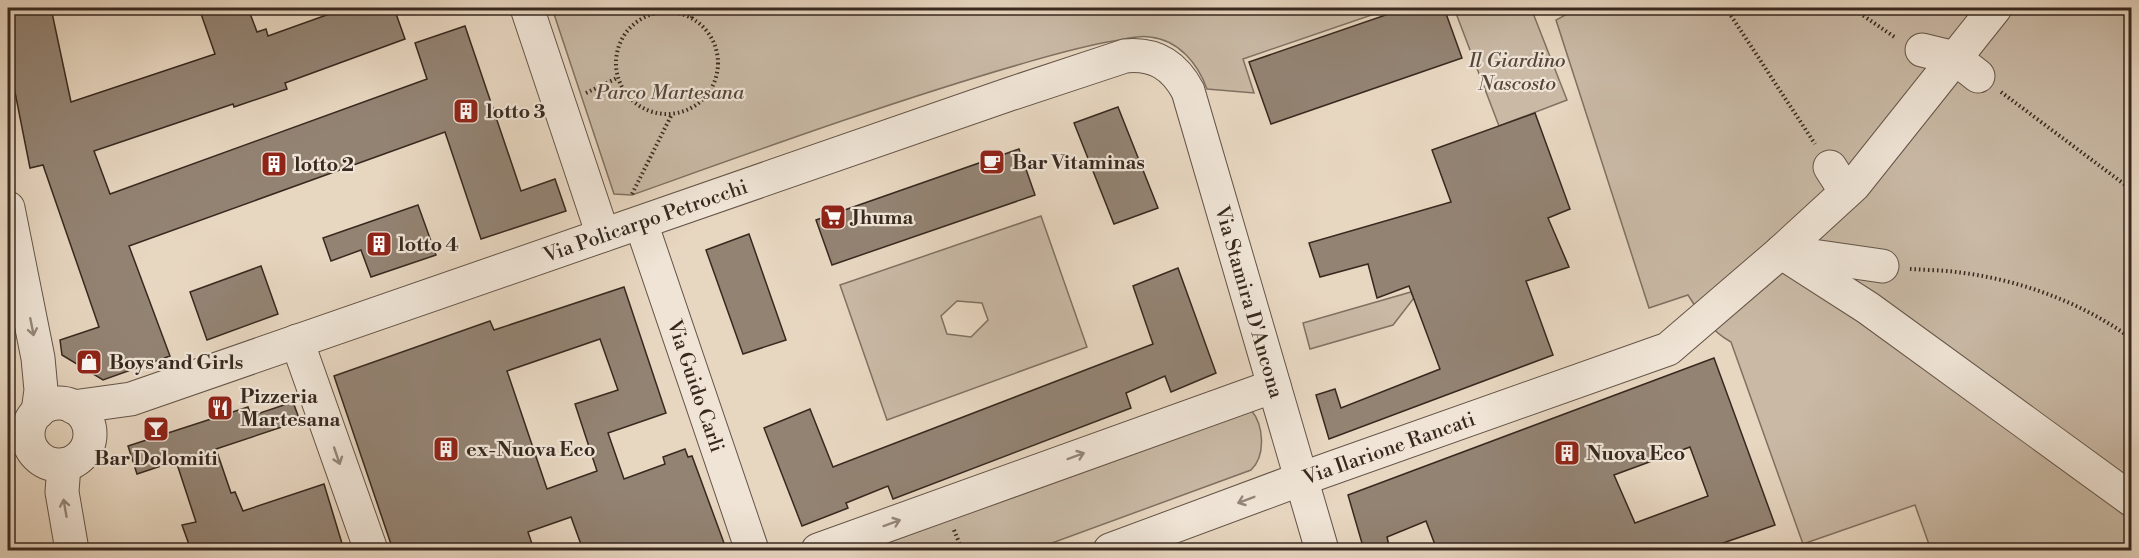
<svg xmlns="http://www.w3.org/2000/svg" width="2139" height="558" viewBox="0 0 2139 558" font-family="'Libre Bodoni',serif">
  <rect width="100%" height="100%" fill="#e7d6c0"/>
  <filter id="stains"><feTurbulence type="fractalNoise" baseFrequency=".00333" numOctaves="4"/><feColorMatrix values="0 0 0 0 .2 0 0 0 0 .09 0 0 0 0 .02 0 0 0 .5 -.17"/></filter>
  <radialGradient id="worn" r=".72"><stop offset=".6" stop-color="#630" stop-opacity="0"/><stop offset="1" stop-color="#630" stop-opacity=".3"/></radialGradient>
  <!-- green -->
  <g fill="#c9b9a5" stroke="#807162" stroke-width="1.5" fill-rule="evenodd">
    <path d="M552,8h840l-149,51 11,34 -47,-4c-9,-25 -28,-49 -57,-52 -12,-2 -24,2 -36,4 -32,5 -62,14 -93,23 -131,38 -260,85 -389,131l-18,-1z"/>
    <path d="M1454,8h77l36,92 -68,26z"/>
    <path d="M1578,8h553v542h-200l-16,-45 -112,39 -72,-202c-20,-11 -31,-28 -43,-47l-39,13 -93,-288z"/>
    <path d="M1041,216l46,131 -200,73 -47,-135zM957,301l25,2 6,17 -17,17 -24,-3 -6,-18z"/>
    <path d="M1411,292l3,6 -21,27 -83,24 -7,-26z"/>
    <path d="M1245,410h6c13,15 15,46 0,60l-218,80h-165z"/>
  </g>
  <!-- building -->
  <g fill="#938373" stroke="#38291f" stroke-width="1.5" fill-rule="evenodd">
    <path d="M8,8h43l20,94 144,-48 -16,-46h49l9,24 9,-3 2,7 78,-28h48l11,31 -120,44 2,6 -53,18 -1,-3 -139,47 16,43 317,-115 -12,-36 50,-17 56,165 34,-12 11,32 -85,28 -36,-107 -316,114 41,110 -67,24 -41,-25 -2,-15 39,-13 -56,-162 -13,3 -22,-111z"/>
    <path d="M1406,8h38l18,50 -191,66 -22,-62z"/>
    <path d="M1118,107l40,101 -44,16 -40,-101z"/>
    <path d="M1535,113l35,96 -22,9 21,49 -43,14 27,74 -224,84 -13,-44 19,-6 6,19 99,-39 -31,-83 -32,12 -9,-34 -48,13 -11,-34 142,-41 -19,-52z"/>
    <path d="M1019,149l16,46 -203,70 -16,-45z"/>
    <path d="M418,205l18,50 -65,22 -10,-27 -30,11 -8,-23z"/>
    <path d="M749,234l37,106 -43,14 -37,-104z"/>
    <path d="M261,266l17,48 -71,26 -17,-48z"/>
    <path d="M1178,268l38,105 -45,19 -6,-16 -39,17 5,15 -238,91 -5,-13 -42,17 2,5 -46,18 -38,-98 46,-19 23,58 320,-123 -20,-58z"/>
    <path d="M624,287l42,126 -58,20 16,46 41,-15 -2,-7 22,-8 3,8 4,-1 32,87 -19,7h-122l-12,-33 -43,15 6,18h-141l-59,-174 156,-55 4,9zM600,339l18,51 -43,14 22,67 -50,18 -40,-118z"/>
    <path d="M1714,358l61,167 -72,25h-266l-11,-29 -39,16 3,13h-26l-16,-55zM1690,447l18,49 -73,27 -21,-48z"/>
    <path d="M293,402l7,19 -84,28 15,44 4,-1 8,19 81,-27 20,66h-153l-9,-25 14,-3 -20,-61 -39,13 -9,-28 120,-39 3,9z"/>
  </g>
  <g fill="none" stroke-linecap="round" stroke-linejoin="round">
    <!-- minor casing -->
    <g stroke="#645447" stroke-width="35">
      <g id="minor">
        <path d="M527,8l76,227"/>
        <path d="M1922,50l33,8 23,18"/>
        <path d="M1830,167l16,25"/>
        <path d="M8,208l30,150 3,32 -3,22"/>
        <path id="s1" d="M641,223l111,327"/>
        <path d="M1781,252l87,56 264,192"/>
        <path d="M1792,253l90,13"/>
        <path d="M297,341l74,209"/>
        <circle cx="59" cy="434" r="31"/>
        <path id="s2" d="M73,407l58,-8 879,-305 115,-38c30,-3 49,9 63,35l134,459"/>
        <path d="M64,465l-2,27 10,58"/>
        <path d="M818,550l456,-164"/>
        <path id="s3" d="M1110,550l191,-71 367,-130 113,-97 73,-67 141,-177"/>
      </g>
    </g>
    <!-- path -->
    <g stroke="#38291f" stroke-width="4" stroke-dasharray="1.5 3" stroke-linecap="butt">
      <path d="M1726,8l89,136"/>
      <path d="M1852,8l44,30"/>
      <circle cx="667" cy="63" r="51"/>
      <path d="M692,18l1,-10"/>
      <path d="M2001,92l131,98"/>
      <path d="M586,93l31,-15"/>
      <path d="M632,194l40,-80"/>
      <path d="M1910,269c15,1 31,1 46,3 61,7 126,30 176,67"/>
      <path d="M954,530l8,20"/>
    </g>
    <!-- minor -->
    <use href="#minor" stroke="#efe4d6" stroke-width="33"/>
  </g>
  <!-- one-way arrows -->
  <defs><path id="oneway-shaft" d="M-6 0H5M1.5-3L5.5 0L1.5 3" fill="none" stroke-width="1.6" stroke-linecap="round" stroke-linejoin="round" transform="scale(1.5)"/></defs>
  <g stroke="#94867a">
    <use href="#oneway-shaft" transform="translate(32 327) rotate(79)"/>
    <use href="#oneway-shaft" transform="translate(337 456) rotate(71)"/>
    <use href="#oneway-shaft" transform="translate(1076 456) rotate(-20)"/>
    <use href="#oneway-shaft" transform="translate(1246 500) rotate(159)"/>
    <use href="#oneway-shaft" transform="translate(65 508) rotate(-100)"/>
    <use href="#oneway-shaft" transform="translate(892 523) rotate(-20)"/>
  </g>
  <!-- icons -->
  <defs>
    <g id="building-square" transform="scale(1.35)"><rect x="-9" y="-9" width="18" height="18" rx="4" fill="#8f2418" stroke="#efe4d6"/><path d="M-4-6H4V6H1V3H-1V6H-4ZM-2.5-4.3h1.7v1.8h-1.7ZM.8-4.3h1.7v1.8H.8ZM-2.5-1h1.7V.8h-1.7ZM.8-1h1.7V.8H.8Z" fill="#fff"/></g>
    <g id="cafe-square" transform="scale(1.35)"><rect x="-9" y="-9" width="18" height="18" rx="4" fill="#8f2418" stroke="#efe4d6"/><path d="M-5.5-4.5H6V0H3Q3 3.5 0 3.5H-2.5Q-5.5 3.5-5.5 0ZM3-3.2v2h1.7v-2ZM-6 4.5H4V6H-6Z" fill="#fff"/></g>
    <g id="supermarket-square" transform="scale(1.35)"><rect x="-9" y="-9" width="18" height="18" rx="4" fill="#8f2418" stroke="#efe4d6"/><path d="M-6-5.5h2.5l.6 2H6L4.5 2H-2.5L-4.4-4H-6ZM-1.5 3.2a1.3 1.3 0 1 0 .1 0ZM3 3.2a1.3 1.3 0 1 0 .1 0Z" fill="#fff"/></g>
    <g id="shop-square" transform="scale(1.35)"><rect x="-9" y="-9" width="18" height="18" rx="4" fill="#8f2418" stroke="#efe4d6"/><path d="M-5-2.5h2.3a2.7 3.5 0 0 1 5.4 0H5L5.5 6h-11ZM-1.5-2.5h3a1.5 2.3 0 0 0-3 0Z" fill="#fff"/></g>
    <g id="restaurant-square" transform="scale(1.35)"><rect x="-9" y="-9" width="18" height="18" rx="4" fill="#8f2418" stroke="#efe4d6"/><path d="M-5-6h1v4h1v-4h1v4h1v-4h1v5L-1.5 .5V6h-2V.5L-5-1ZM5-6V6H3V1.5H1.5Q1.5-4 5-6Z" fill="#fff"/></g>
    <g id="bar-square" transform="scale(1.35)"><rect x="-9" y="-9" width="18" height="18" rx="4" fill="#8f2418" stroke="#efe4d6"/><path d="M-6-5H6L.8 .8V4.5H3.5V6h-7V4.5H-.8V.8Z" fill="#fff"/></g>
  </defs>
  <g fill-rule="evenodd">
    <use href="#building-square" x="466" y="111"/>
    <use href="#cafe-square" x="992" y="162"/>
    <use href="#building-square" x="274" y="164"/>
    <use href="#supermarket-square" x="833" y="217"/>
    <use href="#building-square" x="379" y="244"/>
    <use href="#shop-square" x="89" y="362"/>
    <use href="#restaurant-square" x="220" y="408"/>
    <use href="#bar-square" x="156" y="429"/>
    <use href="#building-square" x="446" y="449"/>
    <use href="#building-square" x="1567" y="453"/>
  </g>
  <g text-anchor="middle" stroke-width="4.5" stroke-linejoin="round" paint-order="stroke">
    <!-- park labels -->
    <g font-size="20" font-style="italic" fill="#55463a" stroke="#efe4d6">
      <text x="1517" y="67">Il Giardino<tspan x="1517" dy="23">Nascosto</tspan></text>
      <text x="670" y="99">Parco Martesana</text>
    </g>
    <!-- poi labels -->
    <g font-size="20" font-weight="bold" fill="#38291f" stroke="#efe4d6" text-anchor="start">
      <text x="486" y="118">lotto 3</text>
      <text x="1012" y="169">Bar Vitaminas</text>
      <text x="294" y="171">lotto 2</text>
      <text x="852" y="224">Jhuma</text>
      <text x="398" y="251">lotto 4</text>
      <text x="109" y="369">Boys and Girls</text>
      <text x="240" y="403">Pizzeria<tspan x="240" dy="23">Martesana</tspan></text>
      <text x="466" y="456">ex-Nuova Eco</text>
      <text x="1586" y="460">Nuova Eco</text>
      <text x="156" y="465" text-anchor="middle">Bar Dolomiti</text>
    </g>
    <!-- street labels -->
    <g font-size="20" fill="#38291f" stroke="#efe4d6">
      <text dy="7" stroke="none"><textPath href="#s2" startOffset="603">Via Policarpo Petrocchi</textPath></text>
      <text dy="7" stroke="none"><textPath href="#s2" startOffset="1407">Via Stamira D'Ancona</textPath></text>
      <text dy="7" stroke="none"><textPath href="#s1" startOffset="172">Via Guido Carli</textPath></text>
      <text dy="7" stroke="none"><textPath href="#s3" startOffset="297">Via Ilarione Rancati</textPath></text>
    </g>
  </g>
  <!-- margin -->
  <rect width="2139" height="558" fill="none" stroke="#e7d6c0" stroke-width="30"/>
  <rect x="9" y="9" width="2121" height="540" fill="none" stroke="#38291f" stroke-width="3"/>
  <rect x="15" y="15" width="2109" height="528" fill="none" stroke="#38291f" stroke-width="1.5"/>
  <rect width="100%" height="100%" filter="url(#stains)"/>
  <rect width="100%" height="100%" fill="url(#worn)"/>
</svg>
